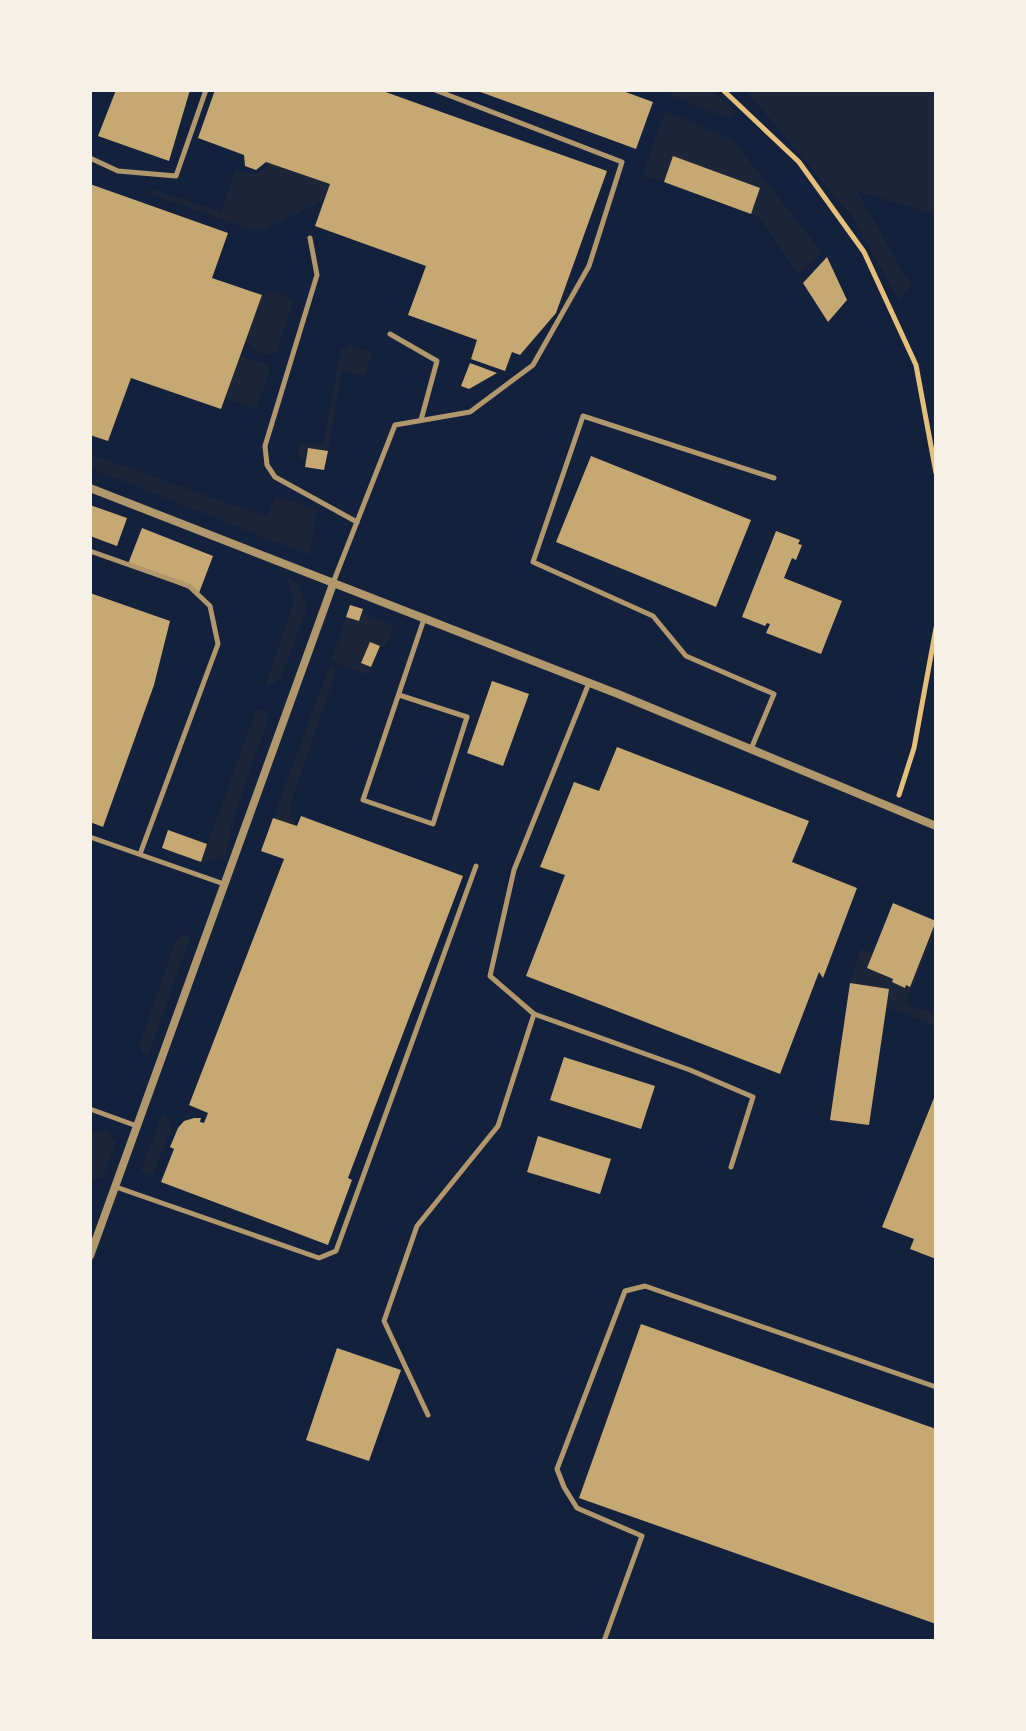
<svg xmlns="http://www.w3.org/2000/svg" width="1026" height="1731" viewBox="0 0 1026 1731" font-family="'DM Sans',sans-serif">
  <rect width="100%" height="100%" fill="#14213d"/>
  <!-- green -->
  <g fill="#1d2539">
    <path d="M659,90h50l28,22 -11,6z"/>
    <path d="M746,90h190v125l-79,-24 54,95 -12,14 -46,-82z"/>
    <path d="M665,111l68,29 89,112 -24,23 -39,-58 -8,-3 9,-26 -87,-31 -9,25 -21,-7z"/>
    <path d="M270,163l60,21 -5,16 -66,32 -108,-37 3,-6 67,23 15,-43 20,6z"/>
    <path d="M268,290l26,10 -18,53 -5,2 -19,-6v-4l-7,-3 17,-47z"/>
    <path d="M348,344l24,9 -7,23 -23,-6 -14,81 -20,-3 -2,12 -7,-2 -1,-5 4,-11 21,3 18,-96h5z"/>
    <path d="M240,356l28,9 2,5 -13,37 -5,1 -27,-10z"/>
    <path d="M90,454l177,63 9,-21 41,14 -8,45 -219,-87z"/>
    <path d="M290,577l10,9 7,22 -26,71 -12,6 -3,-1 28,-82 -7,-22z"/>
    <path d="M362,613l32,12 -9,22 -15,-5 -9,21 10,4 -3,8 -37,-15 15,-43 13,4z"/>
    <path d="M330,665l7,3 -48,140 7,18 -23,-8z"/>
    <path d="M264,710l5,7 -41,118 3,3 -6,18 -24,6 55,-151z"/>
    <path d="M936,924v6l-29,71 3,5 26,7v13l-49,-19 2,-18 -39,-6 11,-34 12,4 -6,16 26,10 -1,3 13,5 1,-2 4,2z"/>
    <path d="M183,935h6l1,4 -42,116h-3l-4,-5 -1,-7 35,-100z"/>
    <path d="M162,1115l4,1 5,12 -18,47 -12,-4z"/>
    <path d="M104,1128l12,14 -13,35 -13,3v-35l3,-7 -3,-5 13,-2z"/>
  </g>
  <!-- building -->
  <g fill="#c6a872">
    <path d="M116,90h74l-21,71 -71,-25z"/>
    <path d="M215,90h165l227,81 -51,142 -36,42 -8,-3 -7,19 -34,-12 6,-19 -69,-25 18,-49 -111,-40 15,-42 -64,-22 -10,8 -11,-4 -1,-11 -46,-17z"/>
    <path d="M475,90h145l33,12 -17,47z"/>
    <path d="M673,156l87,32 -9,26 -87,-32z"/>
    <path d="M90,184l138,49 -16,45 50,17 -41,114 -90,-31 -23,63 -18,-6z"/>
    <path d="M827,257l20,43 -19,22 -25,-39z"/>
    <path d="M470,363l27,10 -28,16 -8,-3z"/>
    <path d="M308,448l20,3 -4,19 -19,-3z"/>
    <path d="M591,456l160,64 -35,87 -160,-65z"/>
    <path d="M90,505l37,13 -10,28 -27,-10z"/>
    <path d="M142,528l71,28 -14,37 -71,-29z"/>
    <path d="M776,531l24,9 -2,4 4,1 -6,15 -4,-2 -8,20 58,23 -21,53 -55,-21 4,-9 -3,-1 -2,3 -23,-9z"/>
    <path d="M90,593l80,28 -16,64 -51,142 -13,-5z"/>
    <path d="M350,605l13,4 -4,12 -13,-4z"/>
    <path d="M370,642l10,4 -9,21 -10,-4z"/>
    <path d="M492,681l37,13 -26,72 -36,-13z"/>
    <path d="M617,747l192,74 -17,41 65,26 -34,90 -4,-6 -39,102 -254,-98 39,-101 -25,-8 34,-85 25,9z"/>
    <path d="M301,816l162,60 -115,302 4,2 -24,65 -167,-63 13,-33 -4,-2 8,-19 6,-7 10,-3h7l-1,4 4,1 4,-10 -19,-8 95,-246 -23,-8 12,-33 24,8z"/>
    <path d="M168,830l39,14 -6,18 -39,-14z"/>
    <path d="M893,903l43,18 -26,66 -4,-2 -1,3 -13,-6 1,-3 -26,-11z"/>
    <path d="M850,983l39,6 -20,136 -39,-5z"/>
    <path d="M564,1057l91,29 -14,43 -91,-29z"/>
    <path d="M936,1093v166l-26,-10 4,-10 -32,-12z"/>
    <path d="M538,1136l73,23 -11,35 -73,-22z"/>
    <path d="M641,1324l295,105v195l-357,-126z"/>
    <path d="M337,1348l64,22 -32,91 -63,-21z"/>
  </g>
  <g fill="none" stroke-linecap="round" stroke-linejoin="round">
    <!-- path -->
    <g stroke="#e5c07b" stroke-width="5">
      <path d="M723,90l76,72 65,90 52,113 20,108"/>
      <path d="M899,795l15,-47 22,-120"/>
    </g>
    <!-- service -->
    <g stroke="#b1986c" stroke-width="5">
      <path d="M90,158l28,13 58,5 30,-86"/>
      <path d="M310,238l7,37 -52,171 2,19 8,12 82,45"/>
      <path d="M390,334l47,27 -16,59"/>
      <path d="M90,551l99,35 21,20 8,38 -78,210"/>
      <path d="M333,583l62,-158 75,-13 63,-47 56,-99 33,-104 -187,-72"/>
      <path d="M589,683l-75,187 -24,106 44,38 156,56 63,27 -22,70"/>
      <path d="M399,695l68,22 -34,107 -70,-24 61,-181"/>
      <path d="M751,749l23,-55 -88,-38 -33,-40 -120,-54 50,-146 191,62"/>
      <path d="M90,837l134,47"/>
      <path d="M90,1109l47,17"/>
      <path d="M116,1187l203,71 17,-7 140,-385"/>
      <path d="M428,1415l-44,-94 33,-95 81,-100 36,-112"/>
      <path d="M604,1641l38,-105 -65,-28 -13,-21 -7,-18 68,-178 20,-5 291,101"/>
    </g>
    <!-- minor -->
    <g stroke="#b1986c" stroke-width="8">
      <path d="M90,488l528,206 318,132"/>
      <path d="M90,1256l243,-672"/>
    </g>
  </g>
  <!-- border -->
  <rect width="1026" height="1731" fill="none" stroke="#f6f1e7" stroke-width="184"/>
</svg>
